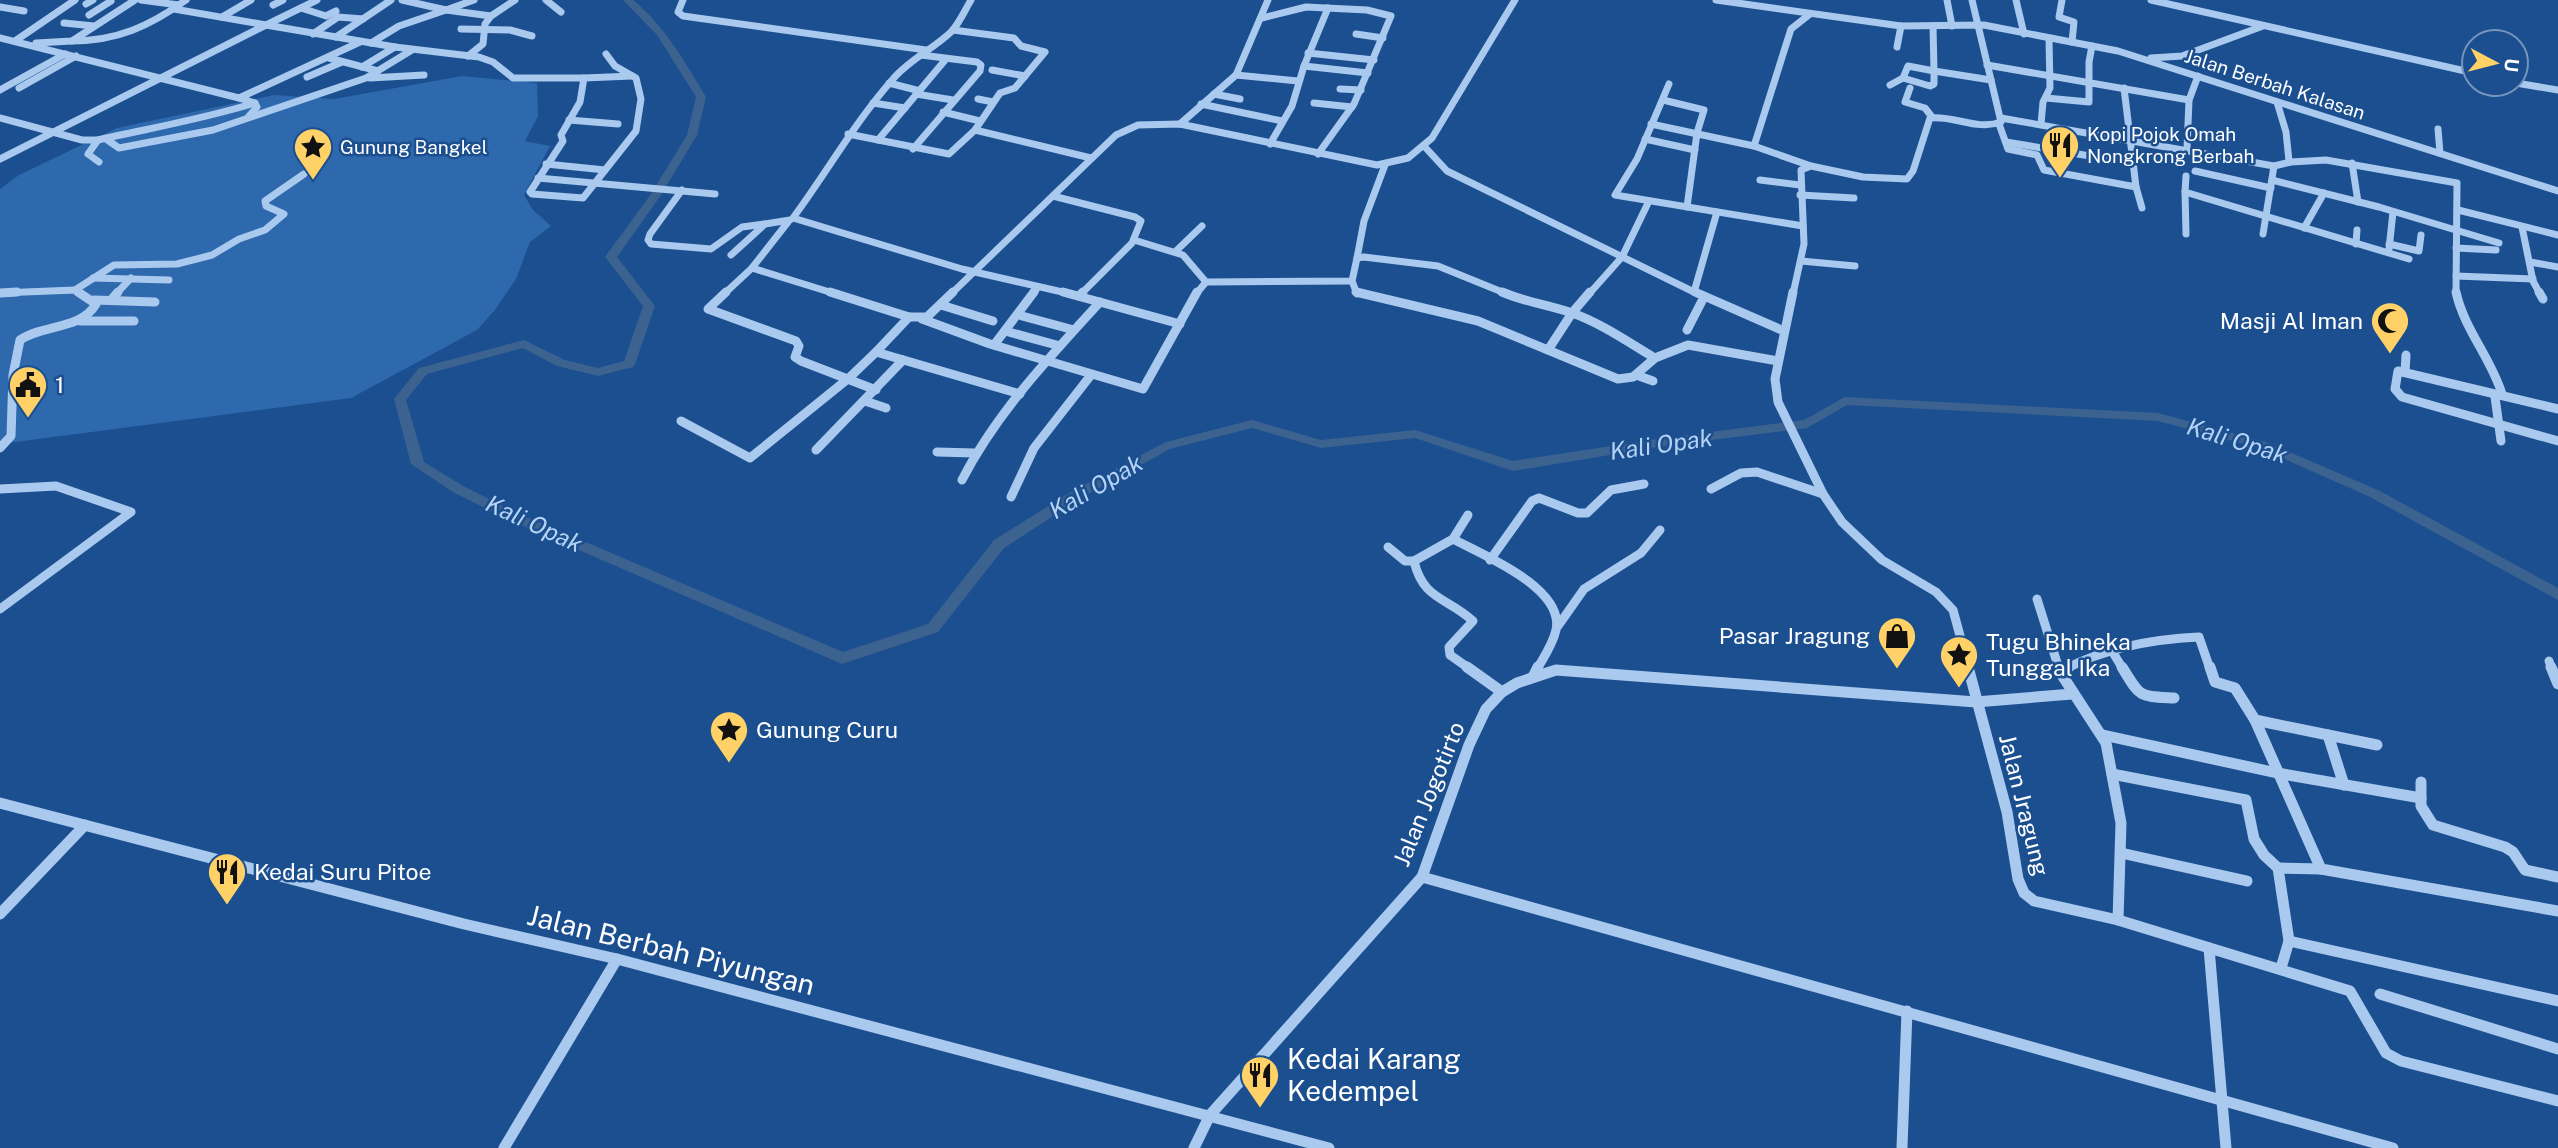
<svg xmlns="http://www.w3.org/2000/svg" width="2558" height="1148" viewBox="0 0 2558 1148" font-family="'Public Sans',sans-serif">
  <rect width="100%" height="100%" fill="#1b4f8f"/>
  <!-- green -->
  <path fill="#2e69ad" d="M462,76l75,7 1,33 -13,25 25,5 -26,49 9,15 18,16 -21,16 -14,37 -21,31 -18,20 -126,68 -351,46v-255l19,-14 98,-47 157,-33 60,4z"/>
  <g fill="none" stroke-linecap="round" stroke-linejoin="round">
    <!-- river -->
    <path fill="#3c6290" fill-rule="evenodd" d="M623,0h10c32,26 52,62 73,97l-9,38 -36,60 -44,62 38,49 -20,58 -2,3 -35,9 -41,-10 -34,-18 -96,26 -21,26 18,62 39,24 50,25 330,141 85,-28 66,-84 77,-48 95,-50 86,-22 69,20 94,-10 98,31 151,-23 140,-18 41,-23 313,16 108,29 114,49 178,97v12l-188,-103 -108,-48 -104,-28 -311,-16 -40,23 -143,18 -151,25 -98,-33 -94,10 -69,-20 -82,21 -89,49 -77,50 -66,84 -96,32 -339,-147 -50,-25 -42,-28 -17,-65 25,-31 105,-28 41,20 33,8 26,-7 19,-55 -38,-49 46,-63 36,-59 9,-38 -39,-62z"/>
    <!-- minor-far2 -->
    <g stroke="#a9c9ee" stroke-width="7">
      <path d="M141,0l38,5"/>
      <path d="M317,0l-51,25 129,22 84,10 14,5 20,16h71l-4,24 -19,33 2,6 -33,51 2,2 51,4 53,-67 5,-32 -5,-21 -21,-12 -9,-12"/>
      <path d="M402,0l44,10 28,-10"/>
      <path d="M546,0l15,12"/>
      <path d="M683,0l-5,12 5,4 243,34"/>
      <path d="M971,0c-6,10 -12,24 -20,32 -18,17 -42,28 -58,47 -38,43 -66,93 -100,139l169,51 109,25"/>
      <path d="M1716,0l185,26 83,-1 134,26 440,140"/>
      <path d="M1947,0l5,26"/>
      <path d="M2016,0l8,34"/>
      <path d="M2062,0l-3,17 15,5 -2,20"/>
      <path d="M2151,0l323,73"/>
      <path d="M86,4l7,-4"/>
      <path d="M273,5l10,-5"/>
      <path d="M0,7l24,4"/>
      <path d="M301,8l25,8 10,-5"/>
      <path d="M89,15l22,-14"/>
      <path d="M491,16l24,-16"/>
      <path d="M222,17l29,-17"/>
      <path d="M1262,18l44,-11 61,3 24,6 -37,88 -36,50"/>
      <path d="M64,23l30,3"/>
      <path d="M1933,26l1,45"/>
      <path d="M461,29l49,1 22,6"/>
      <path d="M313,34l25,-17 25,2"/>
      <path d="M1356,34l27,4"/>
      <path d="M336,37l55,-37"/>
      <path d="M0,38l239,60"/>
      <path d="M15,41l60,-41"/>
      <path d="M72,41c45,0 78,-15 114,-41"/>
      <path d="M36,43l36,-2 63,-41"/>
      <path d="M371,43l28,-17 47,-16 45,6 -6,8 -2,20 -15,12"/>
      <path d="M1897,47l4,-21"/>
      <path d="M1308,53l66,7"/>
      <path d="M329,58l49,13"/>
      <path d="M2151,58l31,-2 81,-30"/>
      <path d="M1987,65l202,35"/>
      <path d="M1304,66l64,7"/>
      <path d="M1908,66l26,5v13l-4,2 -27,-8z"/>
      <path d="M362,67l33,-20"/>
      <path d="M992,70l33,6"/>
      <path d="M1934,71l57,9"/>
      <path d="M1236,75l62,6"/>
      <path d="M307,77l35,-15"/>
      <path d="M370,78l54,-3"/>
      <path d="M584,78l48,-2"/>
      <path d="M889,83l31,8"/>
      <path d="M2516,83l42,7"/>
      <path d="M1669,84l-32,75 -22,36 188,31"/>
      <path d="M1890,85l13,-7"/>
      <path d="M19,88l57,-32"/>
      <path d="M1910,88l-5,14 20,6 7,9"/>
      <path d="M2124,88l12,99 6,21"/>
      <path d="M1340,89l21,1"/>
      <path d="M0,90l65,-36"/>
      <path d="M916,94l37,6"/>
      <path d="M1214,94l26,5"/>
      <path d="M2046,98l43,4v-40l3,-16"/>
      <path d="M978,99l15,3"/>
      <path d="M1663,100l41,10 -7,23 -10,74"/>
      <path d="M2277,102l9,30 3,29"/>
      <path d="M873,103l32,5"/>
      <path d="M1314,103l38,4"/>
      <path d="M1201,104l81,17"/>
      <path d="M943,112l37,9"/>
      <path d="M249,116l8,-9 -2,-4 -16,-5 121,-56"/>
      <path d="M0,118l82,22h16l-10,14 11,8"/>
      <path d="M2001,118l273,48"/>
      <path d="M569,120l49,4"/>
      <path d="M1180,124l56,-49 32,-75"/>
      <path d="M1651,124l103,22 57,20"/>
      <path d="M1999,124l9,25 29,6 7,15 92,17"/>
      <path d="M2041,124l2,-22 7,-14 -1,-49"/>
      <path d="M2438,129l2,24"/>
      <path d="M975,130l116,28"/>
      <path d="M848,134l101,20 26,-24 25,-37 15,-5 30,-36 -24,-6 -7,-8 -61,-8"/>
      <path d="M106,139l13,9 94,-18 153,-52 46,-28"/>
      <path d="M1645,139l50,11"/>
      <path d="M98,140c53,-12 105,-21 157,-37"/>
      <path d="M878,140l68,-81"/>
      <path d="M2006,142l102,17"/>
      <path d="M1270,144l22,-38 12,-40 24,-58"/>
      <path d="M1424,146l23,25 251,123"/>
      <path d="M1754,146l37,-117 19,-15"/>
      <path d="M913,149l67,-78 1,-6 -4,-3 -56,-7"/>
      <path d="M2187,149l2,-49 9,-24"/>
      <path d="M0,159l266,-134 -92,-16"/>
      <path d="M2352,163l6,39"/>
      <path d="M546,164l59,6"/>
      <path d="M2195,171l76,17"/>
      <path d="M2186,176l-1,16 224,67"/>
      <path d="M538,178l177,16"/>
      <path d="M1760,180l40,5"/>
      <path d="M2272,180l107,27 120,36"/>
      <path d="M682,190l-32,44 -2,6 3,4 60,5 31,-22 23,-3"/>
      <path d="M2185,192l1,42"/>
      <path d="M1800,195l54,3"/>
      <path d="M1053,196l82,21 6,4 -9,22 -51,51"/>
      <path d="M2458,210l100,25"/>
      <path d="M2522,227l11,54 7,13"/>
      <path d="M2304,228l20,-35"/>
      <path d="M2263,234l11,-68 17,-4 35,-2 131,23 -1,111"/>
      <path d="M1134,240l49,15 23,27"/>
      <path d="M2356,244l1,-14"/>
      <path d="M2389,244l30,7 2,-16"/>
      <path d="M2456,248l40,2"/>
      <path d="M2389,249l4,-37"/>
      <path d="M1176,251l26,-25"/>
      <path d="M731,255l34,-31 25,-4"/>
      <path d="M1357,258l7,-37 21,-56"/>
      <path d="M1801,261l54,5"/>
      <path d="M2530,262l28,5"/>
      <path d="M752,268l84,26"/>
      <path d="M2456,276l77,3"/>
      <path d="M93,278l76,2"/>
      <path d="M1352,281l5,13"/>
      <path d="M75,290l39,-25 63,-1 35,-9 27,-16 26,-9 19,-16 -18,-8 -1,-5 39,-27"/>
      <path d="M1694,292l23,-80"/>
      <path d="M0,293l75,-3 6,4"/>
      <path d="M116,294l15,-16"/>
      <path d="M724,294l28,-26 36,-46"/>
      <path d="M951,294l165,-159 22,-10 42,-1 197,41 31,-7 24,-20 83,-138"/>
      <path d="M1033,294l5,-7"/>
      <path d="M1196,294l10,-12 146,-1 5,-23 7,-1 74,9 69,28"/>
      <path d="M1589,294l33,-37 27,-56"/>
      <path d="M1793,294l11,-50 -3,-74 10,-4 52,11 44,2 6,-8 17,-53c24,-3 47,13 71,4l-29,-122"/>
    </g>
    <!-- minor-far1 -->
    <g stroke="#a9c9ee" stroke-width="9">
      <path d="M726,292l-18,17 88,32 3,5 -4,11 6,4 75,29"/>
      <path d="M830,292l79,25h18l26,-25"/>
      <path d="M1063,292l117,32"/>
      <path d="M1356,292l122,29 140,58 15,-2 22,-19 33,-13 90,16"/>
      <path d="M1502,292c23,10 47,13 70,21 29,10 56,29 83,45"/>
      <path d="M1695,292l89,39"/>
      <path d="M1793,292l-18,87 3,23 45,92 19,28 40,38 54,32 17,18 16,59"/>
      <path d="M2456,292c8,37 35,66 46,102l-7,3 6,44"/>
      <path d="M2539,292l4,7"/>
      <path d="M0,293l17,-1"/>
      <path d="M1079,296l4,-4"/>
      <path d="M94,300l61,2"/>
      <path d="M111,300l7,-8"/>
      <path d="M941,305l52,16"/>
      <path d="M1022,316l52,14"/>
      <path d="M922,319l68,25 153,45 54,-97"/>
      <path d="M80,321h54"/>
      <path d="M1687,330l17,-33"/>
      <path d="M1005,331l55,15"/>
      <path d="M994,345l40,-53"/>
      <path d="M1548,350l24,-37 18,-21"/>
      <path d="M876,352l33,-35"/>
      <path d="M2405,372l1,-17"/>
      <path d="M1636,375l17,6"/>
      <path d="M865,401l21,7"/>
      <path d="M2558,409l-160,-38 -3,18 7,8 156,44"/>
      <path d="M681,421l69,37 99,-80 27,-26 144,42"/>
      <path d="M0,448l11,-12 2,-61 7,-35c23,-16 61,-10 76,-36l-18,-12"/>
      <path d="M816,450l87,-90"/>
      <path d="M937,452l37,1"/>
      <path d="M962,480c35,-68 87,-122 138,-178"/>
      <path d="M0,489l56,-3 75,26 -131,97"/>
      <path d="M1711,489l30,-16 16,-1 66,22"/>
      <path d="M1011,497l23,-49 57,-73"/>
      <path d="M1453,539c30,16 112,49 103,91 -3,14 -12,27 -19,39"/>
      <path d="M1388,547l17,14h9l39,-22 15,-24"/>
      <path d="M1490,560l42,-59 7,-3 39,15h9l24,-23 33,-6"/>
      <path d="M1414,561c9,39 33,36 59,60l-24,26 1,8 20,14"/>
      <path d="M2037,599l22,70"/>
      <path d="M1558,626l26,-37 57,-36 19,-23"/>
      <path d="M2112,651l11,18"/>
      <path d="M2549,661l3,8"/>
      <path d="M2065,669c41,-21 89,-30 134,-32l11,32"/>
    </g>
    <!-- minor -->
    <g stroke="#a9c9ee" stroke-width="11">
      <path d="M1467,667l35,25"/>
      <path d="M1968,667l39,145 11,67 6,14 10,8 84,19 232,71 36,62 15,8 157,40"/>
      <path d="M2059,667l1,5"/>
      <path d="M2069,667l-9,5 46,71 15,80 -3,97"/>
      <path d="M2122,667c19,31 16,29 52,31"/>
      <path d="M2210,667l5,15 20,6 20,32 66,149"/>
      <path d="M2551,667l7,17"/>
      <path d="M1533,677l5,-10"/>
      <path d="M2255,720l122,25"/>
      <path d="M2103,735l174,38 144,25"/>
      <path d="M2328,735l16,50"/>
      <path d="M2112,774l134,26 8,39 10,16 14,13"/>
      <path d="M2421,782v24l12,19 72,22 8,5 12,18 33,7"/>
      <path d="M0,803l464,121 153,35 712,189"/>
      <path d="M2121,853l126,28"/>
      <path d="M1422,877l971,271"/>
      <path d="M0,914l85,-89"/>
      <path d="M2289,941l269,60"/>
      <path d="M2209,948l17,200"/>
      <path d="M2281,968l8,-27 -11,-73 43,1 237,42"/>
      <path d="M2380,994l178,55"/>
      <path d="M504,1148l113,-189"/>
      <path d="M1194,1148l16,-33 212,-238 47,-132 17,-36 16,-17 15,-9 39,-13 420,32 96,-8"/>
      <path d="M1902,1148l5,-137"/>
    </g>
  </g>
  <!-- icons -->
  <defs>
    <g id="restaurant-pin" transform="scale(2.0125)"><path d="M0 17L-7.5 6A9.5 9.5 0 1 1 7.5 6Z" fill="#ffd166" stroke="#1b4f8f"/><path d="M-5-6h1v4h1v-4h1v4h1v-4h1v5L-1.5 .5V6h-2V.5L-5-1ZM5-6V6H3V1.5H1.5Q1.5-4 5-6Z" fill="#111"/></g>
    <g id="sight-pin" transform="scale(2.0125)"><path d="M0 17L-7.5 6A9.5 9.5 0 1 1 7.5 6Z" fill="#ffd166" stroke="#1b4f8f"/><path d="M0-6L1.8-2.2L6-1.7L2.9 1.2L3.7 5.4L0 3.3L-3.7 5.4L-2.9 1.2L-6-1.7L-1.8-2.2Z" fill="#111"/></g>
    <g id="mosque-pin" transform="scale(2.0125)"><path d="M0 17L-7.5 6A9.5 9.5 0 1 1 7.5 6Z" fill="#ffd166" stroke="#1b4f8f"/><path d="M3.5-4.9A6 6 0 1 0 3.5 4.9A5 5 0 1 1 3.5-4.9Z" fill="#111"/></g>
    <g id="civic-pin" transform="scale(2.0125)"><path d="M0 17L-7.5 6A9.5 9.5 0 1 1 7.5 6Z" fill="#ffd166" stroke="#1b4f8f"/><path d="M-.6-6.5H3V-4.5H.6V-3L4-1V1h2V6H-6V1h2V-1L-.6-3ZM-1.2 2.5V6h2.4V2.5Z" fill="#111"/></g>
    <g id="shop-pin" transform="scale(2.0125)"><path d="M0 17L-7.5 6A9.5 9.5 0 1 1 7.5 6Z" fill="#ffd166" stroke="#1b4f8f"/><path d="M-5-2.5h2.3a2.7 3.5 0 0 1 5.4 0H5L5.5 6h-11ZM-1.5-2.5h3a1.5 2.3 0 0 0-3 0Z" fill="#111"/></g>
  </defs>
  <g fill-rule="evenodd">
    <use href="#restaurant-pin" x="2060" y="145"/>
    <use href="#sight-pin" x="313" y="147"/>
    <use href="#mosque-pin" x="2390" y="321"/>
    <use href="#civic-pin" x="28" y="385"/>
    <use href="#shop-pin" x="1897" y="636"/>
    <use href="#sight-pin" x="1959" y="655"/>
    <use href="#sight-pin" x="729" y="730"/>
    <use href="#restaurant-pin" x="227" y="872"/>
    <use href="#restaurant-pin" x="1260" y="1075"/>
  </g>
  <g text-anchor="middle" stroke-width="5" stroke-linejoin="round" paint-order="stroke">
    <!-- far-street labels -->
    <g font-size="19" fill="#fff" stroke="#1b4f8f">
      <text transform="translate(2275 84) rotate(18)" y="7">Jalan Berbah Kalasan</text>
    </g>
    <!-- far-poi labels -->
    <g font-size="19" fill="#fff" stroke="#1b4f8f" text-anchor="start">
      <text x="2087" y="141">Kopi Pojok Omah<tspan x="2087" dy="22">Nongkrong Berbah</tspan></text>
      <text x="340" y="154">Gunung Bangkel</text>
    </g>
    <!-- poi labels -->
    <g font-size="23" fill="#fff" stroke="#1b4f8f" text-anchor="start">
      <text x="2363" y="329" text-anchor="end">Masji Al Iman</text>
      <text x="55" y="393">1</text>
      <text x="1870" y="644" text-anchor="end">Pasar Jragung</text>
      <text x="1986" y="650">Tugu Bhineka<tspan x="1986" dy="26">Tunggal Ika</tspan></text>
      <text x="756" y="738">Gunung Curu</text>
      <text x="254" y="880">Kedai Suru Pitoe</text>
    </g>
    <!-- street labels -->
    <g font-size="23" fill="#fff" stroke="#1b4f8f">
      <text transform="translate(1429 794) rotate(-68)" y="8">Jalan Jogotirto</text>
      <text transform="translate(2024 805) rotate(76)" y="8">Jalan Jragung</text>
    </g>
    <!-- water labels -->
    <g font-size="24" font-style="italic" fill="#b5d3f5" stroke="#1b4f8f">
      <text transform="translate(2237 441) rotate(17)" y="8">Kali Opak</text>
      <text transform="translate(1661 445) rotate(-8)" y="8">Kali Opak</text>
      <text transform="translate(1096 487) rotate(-30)" y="8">Kali Opak</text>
      <text transform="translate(534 524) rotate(25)" y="8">Kali Opak</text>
    </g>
    <!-- near-street labels -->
    <g font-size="28" fill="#fff" stroke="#1b4f8f">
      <text transform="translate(671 950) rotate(14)" y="10">Jalan Berbah Piyungan</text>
    </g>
    <!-- near-poi labels -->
    <g font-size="28" fill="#fff" stroke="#1b4f8f" text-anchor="start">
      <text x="1287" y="1069">Kedai Karang<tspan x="1287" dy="32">Kedempel</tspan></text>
    </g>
  </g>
  <!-- north arrow -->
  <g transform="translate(2495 63) rotate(97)"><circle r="33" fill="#1b4f8f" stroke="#7695bc" stroke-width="2"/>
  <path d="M0-5L12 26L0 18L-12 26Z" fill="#ffd166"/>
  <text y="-10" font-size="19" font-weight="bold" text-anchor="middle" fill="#ffffff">U</text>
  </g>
</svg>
